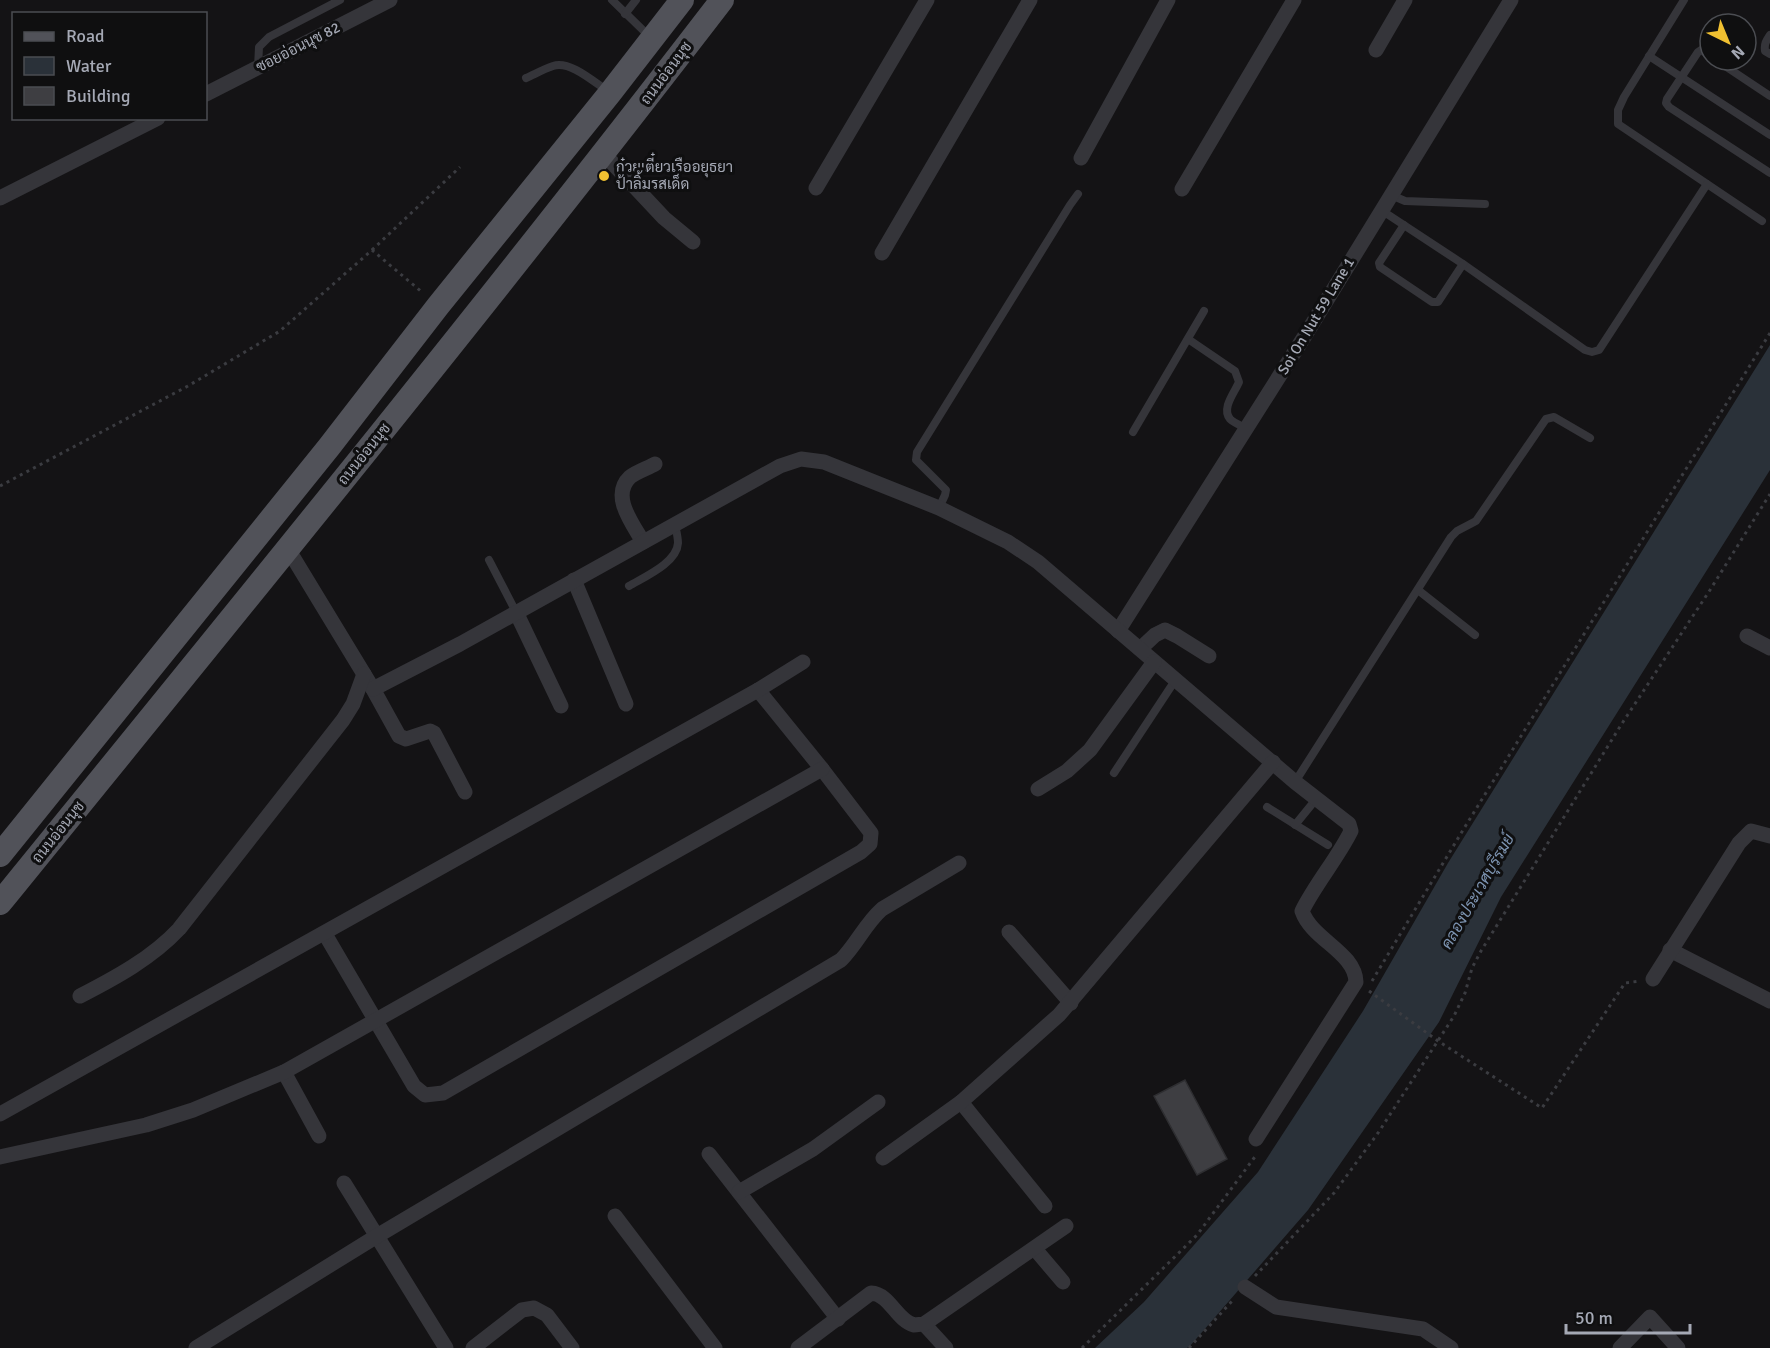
<svg xmlns="http://www.w3.org/2000/svg" width="1770" height="1348" viewBox="0 0 1770 1348" font-family="Signika,Sarabun,sans-serif">
  <rect width="100%" height="100%" fill="#141315"/>
  <!-- water -->
  <path fill="#2a3139" d="M1770,345v125l-269,427 -62,125 -131,188 -118,136 -3,2h-92l49,-46 114,-130 105,-161 85,-148z"/>
  <!-- building -->
  <path fill="#3e3e42" stroke="#2e2e31" stroke-width="1.5" d="M1185,1080l42,79 -30,16 -43,-79z"/>
  <g fill="none" stroke-linecap="round" stroke-linejoin="round">
    <!-- path -->
    <g stroke="#3b3c41" stroke-width="3" stroke-dasharray="3 4.5" stroke-linecap="butt">
      <path d="M372,250l88,-83"/>
      <path d="M0,486l188,-100 92,-55 92,-81 51,43"/>
      <path d="M1372,981l91,-151 307,-497"/>
      <path d="M1369,991l69,50 104,67 83,-125 15,-2"/>
      <path d="M1255,1276l79,-83 44,-60 76,-117 11,-23 7,-25 9,-17 140,-226 89,-135 60,-96"/>
      <path d="M1082,1348l115,-113 60,-81"/>
      <path d="M1189,1348l45,-49"/>
    </g>
    <!-- service -->
    <g stroke="#35353a" stroke-width="8">
      <path d="M612,0l38,37"/>
      <path d="M1684,0l-60,97 -6,13v14l144,97"/>
      <path d="M625,14l11,-14"/>
      <path d="M1770,35c-4,6 -6,9 -5,16l5,3"/>
      <path d="M1649,56l121,79"/>
      <path d="M1710,56l-9,-6 -3,2 -31,47 -1,4 3,4 101,66"/>
      <path d="M1716,60l54,36"/>
      <path d="M258,67l1,-20 10,-10 71,-37"/>
      <path d="M526,78c9,-4 18,-9 27,-12 17,-6 42,17 56,26"/>
      <path d="M1391,195l14,6 80,3"/>
      <path d="M1381,210l82,54 122,86 7,2 7,-2 108,-166"/>
      <path d="M1404,225l-25,38 1,4 52,35h6l25,-38"/>
      <path d="M1188,339l47,32 4,11c-4,10 -18,26 -9,37 4,4 12,7 17,10"/>
      <path d="M1133,432l71,-121"/>
      <path d="M939,508l6,-13 1,-5 -30,-30 1,-8 153,-247 8,-11"/>
      <path d="M489,560l27,52"/>
      <path d="M629,586c15,-9 48,-23 49,-43 0,-6 -2,-13 -3,-19"/>
      <path d="M1418,590l57,45"/>
      <path d="M1114,773l62,-94"/>
      <path d="M1295,782l156,-245 6,-6 19,-10 70,-102 8,-2 36,21"/>
      <path d="M1267,807l61,38"/>
      <path d="M1295,825l22,-27"/>
    </g>
    <!-- minor -->
    <g stroke="#35353a" stroke-width="15">
      <path d="M1376,50l29,-50"/>
      <path d="M206,94l184,-94"/>
      <path d="M604,154l60,64 29,24"/>
      <path d="M1081,158l87,-158"/>
      <path d="M816,188l111,-188"/>
      <path d="M1182,189l112,-189"/>
      <path d="M0,198l158,-80"/>
      <path d="M882,253l148,-253"/>
      <path d="M643,542c-10,-18 -33,-46 -13,-65 6,-5 18,-9 25,-13"/>
      <path d="M288,549l85,140 26,47 7,3 24,-8 4,2 31,59"/>
      <path d="M574,580l52,124"/>
      <path d="M516,612l45,94"/>
      <path d="M1118,631l188,-297 205,-334"/>
      <path d="M1747,636l23,12"/>
      <path d="M1140,649l15,-14 10,-5 12,6 32,20"/>
      <path d="M373,689l87,-45 320,-178 21,-7 23,3 115,46 69,34 30,20 257,220 54,42 2,7c-14,28 -35,52 -49,80 10,29 53,41 54,71l-100,157"/>
      <path d="M1038,789l29,-18 23,-21 64,-88"/>
      <path d="M1009,932l62,71"/>
      <path d="M325,934l89,152 11,9 18,-2 418,-241 9,-8 1,-11 -49,-64 -64,-79"/>
      <path d="M1670,950l100,51"/>
      <path d="M1653,979l86,-136 12,-12 19,5"/>
      <path d="M80,996c35,-18 72,-38 99,-67l164,-209 10,-16 11,-30"/>
      <path d="M284,1072l35,64"/>
      <path d="M961,1102l84,104"/>
      <path d="M0,1114l758,-424 45,-28"/>
      <path d="M709,1154l129,165"/>
      <path d="M0,1157l146,-32 47,-15 91,-38 538,-303"/>
      <path d="M883,1158l78,-56 98,-87 214,-253"/>
      <path d="M344,1183l102,165"/>
      <path d="M739,1192l74,-43 65,-47"/>
      <path d="M615,1216l100,132"/>
      <path d="M1035,1249l28,33"/>
      <path d="M1245,1287l31,20 147,22 28,19"/>
      <path d="M924,1324l22,24"/>
      <path d="M196,1348l181,-112 464,-276c16,-16 24,-36 41,-51l77,-46"/>
      <path d="M473,1348l49,-38 12,-2 13,7 25,33"/>
      <path d="M798,1348l73,-55c19,1 25,27 43,32 4,0 7,-1 10,-1l142,-98"/>
      <path d="M1620,1348l30,-31 28,31"/>
    </g>
    <!-- primary -->
    <g stroke="#515259" stroke-width="24">
      <path d="M0,855l329,-408 109,-141 172,-213 72,-93"/>
      <path d="M0,903c243,-299 487,-597 722,-903"/>
    </g>
  </g>
  <!-- markers -->
  <circle fill="#f0c031" stroke="#0f0f10" stroke-width="2" cx="604" cy="176" r="6"/>
  <g text-anchor="middle" stroke-width="6" stroke-linejoin="round" paint-order="stroke">
    <!-- street labels -->
    <g font-size="15" fill="#a5a9b5" stroke="#0f0f10">
      <text transform="translate(298 47) rotate(-27)" y="5">ซอยอ่อนนุช 82</text>
      <text transform="translate(666 73) rotate(-53)" y="5">ถนนอ่อนนุช</text>
      <text transform="translate(1316 316) rotate(-59)" y="5">Soi On Nut 59 Lane 1</text>
      <text transform="translate(364 454) rotate(-51)" y="5">ถนนอ่อนนุช</text>
      <text transform="translate(58 832) rotate(-51)" y="5">ถนนอ่อนนุช</text>
    </g>
    <!-- poi labels -->
    <g font-size="15" fill="#a5a9b5" stroke="#0f0f10" text-anchor="start">
      <text x="616" y="172">ก๋วยเตี๋ยวเรืออยุธยา<tspan x="616" dy="17">ป้าลิ้มรสเด็ด</tspan></text>
    </g>
    <!-- water labels -->
    <g font-size="16" font-style="italic" fill="#7c93b0" stroke="#0f0f10">
      <text transform="translate(1477 891) rotate(-60)" y="6">คลองประเวศบุรีรมย์</text>
    </g>
  </g>
  <!-- legend -->
  <rect x="12" y="12" width="195" height="108" fill="#0f0f10" stroke="#4b4d52" stroke-width="1.5"/>
  <rect x="24" y="32" width="30" height="9" fill="#515259" stroke="#4b4d52" stroke-width="1.5"/>
  <text x="66" y="42" font-size="18" fill="#a5a9b5">Road</text>
  <rect x="24" y="57" width="30" height="18" fill="#2a3139" stroke="#4b4d52" stroke-width="1.5"/>
  <text x="66" y="72" font-size="18" fill="#a5a9b5">Water</text>
  <rect x="24" y="87" width="30" height="18" fill="#3e3e42" stroke="#4b4d52" stroke-width="1.5"/>
  <text x="66" y="102" font-size="18" fill="#a5a9b5">Building</text>
  <!-- north arrow -->
  <g transform="translate(1728 42) rotate(137)"><circle r="28" fill="#0f0f10" stroke="#4b4d52" stroke-width="1.5"/>
  <path d="M0-4.5L10 22L0 15L-10 22Z" fill="#f0c031"/>
  <text y="-9" font-size="16" font-weight="bold" text-anchor="middle" fill="#a5a9b5">N</text>
  </g>
  <!-- scale -->
  <path d="M1566 1324v9h124v-9" fill="none" stroke="#a5a9b5" stroke-width="3"/>
  <text x="1575" y="1324" font-size="18" fill="#a5a9b5" stroke="#0f0f10" stroke-width="4.5" paint-order="stroke">50 m</text>
</svg>
